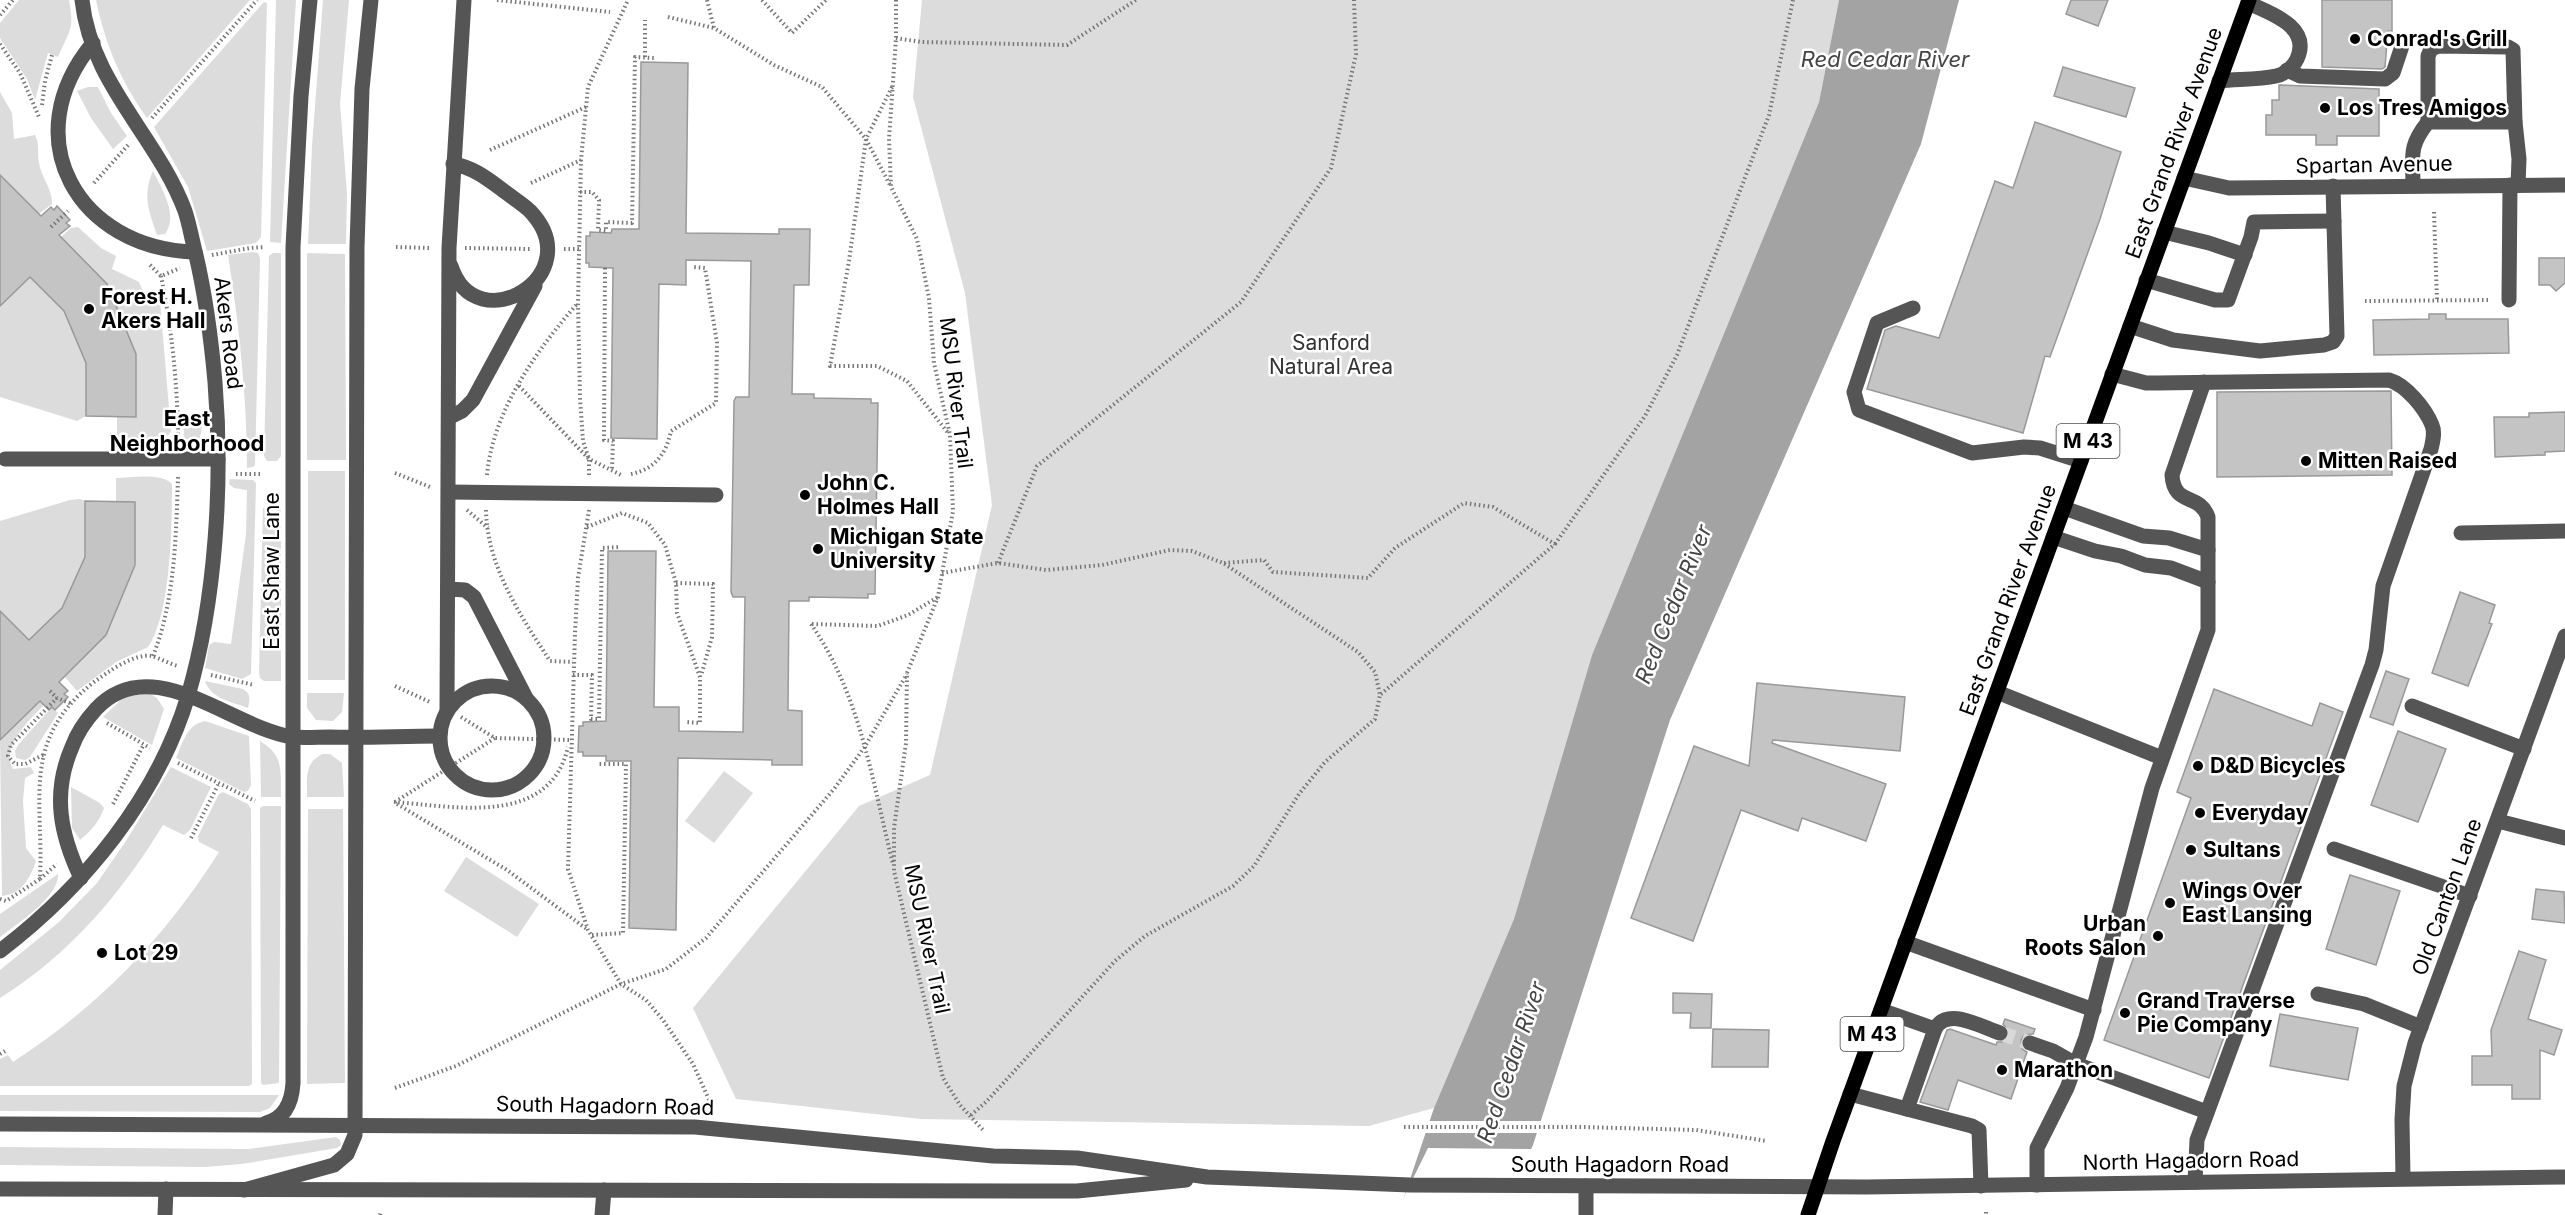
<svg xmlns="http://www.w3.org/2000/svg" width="2565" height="1215" viewBox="0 0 2565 1215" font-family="Inter,sans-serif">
  <rect width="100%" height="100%" fill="#fff"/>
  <!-- green -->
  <g fill="#dcdcdc">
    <path d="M19,0h50c6,30 0,31 -11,57l-10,-4 -13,47 -8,-21 -27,-41v-15z"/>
    <path d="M96,0h154l-103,118c-26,-36 -42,-74 -51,-118z"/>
    <path d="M276,0h20l-15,243 -11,-1z"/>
    <path d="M323,0h26l-9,104 7,89 -1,51h-38l4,-98z"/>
    <path d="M922,0h917l-20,102 -227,553 -78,264 -80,189 -65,18 -448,-7 -185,-20 -43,-91 166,-202 71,-31 62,-270 -27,-212 -52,-196z"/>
    <path d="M264,2l3,1 -6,234 -5,6 -49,8 -19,-64 -34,-60z"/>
    <path d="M88,87h10l13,26 16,23 -14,13 -22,-31 -14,-27z"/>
    <path d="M0,92l12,21 2,26 21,-4c5,9 2,19 4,28 2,14 14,27 13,41l-13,10 -39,-39z"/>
    <path d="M153,171c9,18 26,45 12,63l-8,1c-8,-24 -15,-39 -4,-64z"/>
    <path d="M78,227l23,21 15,8 -4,13 27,13 8,19h13l11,131 -10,10h-41l-3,-3v-23l19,-62 -29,-70 -46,-47 10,-9z"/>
    <path d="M252,252l6,1 2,6 -5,206 -2,2 -6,1c0,-72 -8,-142 -19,-213z"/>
    <path d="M273,253h8v203l-4,5h-10l-3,-5 5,-200z"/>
    <path d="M307,253l38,1 1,206h-39z"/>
    <path d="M27,274l37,37 22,52v53l-9,5 -77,-24v-91l25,-24z"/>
    <path d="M183,416h13l7,6 -4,20 -14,8z"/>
    <rect x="308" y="471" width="37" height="209"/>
    <path d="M116,478c15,0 45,-6 56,6 0,41 -1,130 -24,163l-32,15 -39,29 -12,-14 41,-42 29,-70v-63h-19z"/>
    <path d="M230,479l23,1 3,3 -5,191 -9,5 -37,-11 4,-23 5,-3 17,2 15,-110 1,-44 -13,-2 -5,-4z"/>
    <path d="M80,499l5,2v56l-23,51 -36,35 -26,-32v-90l70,-21z"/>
    <path d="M263,508l18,1v172h-17l-4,-3 -1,-6z"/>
    <path d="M205,681l38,8c8,5 7,10 5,19 -16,-6 -37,-9 -43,-27z"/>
    <path d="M149,693l8,5 7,11 -12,36 -49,-28 21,-20z"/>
    <path d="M307,693h37l-2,19 -9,9 -17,-1 -9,-12z"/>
    <path d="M40,701l4,4c-15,15 -44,43 -31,64l18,-2 3,6 -9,5 -2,23 3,47 10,13c-5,16 -15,34 -34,35l-2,-156z"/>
    <path d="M52,707l6,6 -28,44 -5,3 -9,-2 -1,-7 3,-6z"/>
    <path d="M205,721l44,15 2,49 -3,6 -4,1 -68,-34c7,-15 10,-33 29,-37z"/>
    <path d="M260,741c25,15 20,30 21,56h-20z"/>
    <path d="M323,754h7l12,9 2,34h-37c0,-18 -3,-35 16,-43z"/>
    <path d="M171,767l40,20 -21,43 -6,5 -21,-10c-42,69 -94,130 -163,173v-28l59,-48 38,-39 29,-42z"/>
    <path d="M724,771l29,22 -39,50 -29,-22z"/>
    <path d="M71,787l29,16 4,5c-5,14 -13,23 -24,32l-8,-12z"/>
    <path d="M223,792l25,12 3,5 1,275 -3,2h-249v-27l8,-4 5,7c87,-57 150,-122 206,-210l-20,-10 -1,-6 21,-42z"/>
    <path d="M263,806h18l-2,277 -16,2 -2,-2 -1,-275z"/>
    <path d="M308,809h35l2,274 -38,1z"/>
    <path d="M466,857l73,47 -22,33 -73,-46z"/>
    <path d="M58,874c2,22 -41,50 -58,63v-23z"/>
    <path d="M0,1095h279l-9,13 -10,4 -260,-1z"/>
    <path d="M336,1137l4,3 1,5 -4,3 -95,16 -37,3 -205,-2v-18l249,2z"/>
  </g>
  <!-- water -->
  <path fill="#a3a3a3" d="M1839,0h120l-38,144 -251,576 -137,425 -35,70h-100l36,-107 80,-189 78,-264 227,-553z"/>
  <!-- pier -->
  <g fill="#fff">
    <path d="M1426,1121h118l-4,12h-118z"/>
    <path d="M1428,1148l106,1 -33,66h-106z"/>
  </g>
  <!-- building -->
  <g fill="#c4c4c4" stroke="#999" stroke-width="1.5">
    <path d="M2071,0h37l-10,26 -32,-12z"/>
    <path d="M2322,0h70v31h-4l-3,36 -3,2 -60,-2z"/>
    <path d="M641,62l47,1 -2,170 93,1v-5h31l-1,56h-15l-2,109h22v4l57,1v4h7l-3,191h-7v4l-59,-1v4h-20l-1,109 14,1v54h-30v-5l-94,-2 -2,172 -47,-2 2,-167h-25v-5h-23v-4h-5l1,-26h4v-4l23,-1 2,-170h48l-2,156h25v24l64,1 2,-135h-12l-2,-5 2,-126 1,-65 2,-4h13l2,-136 -65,-1v25l-27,-1 -2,155 -46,-1 2,-170 -24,-1v-4h-3v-27h4v-4l21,1 1,-4h27z"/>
    <path d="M2063,67l72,21 -9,29 -72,-21z"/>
    <path d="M2279,85l100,4v47h-42v9h-21v-10h-50v-20h6v-15h7z"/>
    <path d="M2035,122l86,30 -21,67 -50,138 -5,-1 -22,77 -156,-44 18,-59 11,-4 43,12 56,-157 18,7z"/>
    <path d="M0,175l41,41 10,-9 3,3 3,-4 13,14 -4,3 4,3 -11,9 48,49 29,70v63l-50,-1v-53l-22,-52 -34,-34 -30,29z"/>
    <path d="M2539,258h26v25l-9,8 -6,-6h-11z"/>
    <path d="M2429,314h17v5h62l1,34 -135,2 -1,-35 56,-1z"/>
    <path d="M2217,392l174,-1 1,84 -175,2z"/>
    <path d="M2565,412v39l-20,1v3l-50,2 -1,-40h35v-4z"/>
    <path d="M85,501l50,1v63l-29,70 -47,47 9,9 -4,3 4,3 -13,13 -3,-3 -3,3 -9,-9 -40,39v-129l29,29 33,-32 23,-51z"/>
    <path d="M2460,592l35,13 -6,18 3,1 -24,62 -36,-13z"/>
    <path d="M2386,671l23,8 -16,46 -23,-8z"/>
    <path d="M1757,683l148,14 -5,54 -127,-11 -1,3 114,41 -20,57 -64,-23 -4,13 -57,-21 -48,131 -62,-23 63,-172 55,20z"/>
    <path d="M2214,689l98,37 8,-23 23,9 -134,366 -105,-38 87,-242 -14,-6z"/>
    <path d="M2398,731l48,18 -28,73 -47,-17z"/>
    <path d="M2350,875l50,16 -24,74 -50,-16z"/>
    <path d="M2536,889l28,3 1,31 -33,-4z"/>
    <path d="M2519,951l27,9 -18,59 34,11 -8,25 -14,-5v49h-28v-14h-40v-29h20l-1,-26z"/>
    <path d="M1673,993l39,1 -1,34h-21l1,-15h-18z"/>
    <path d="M2280,1014l78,14 -10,52 -78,-14z"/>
    <path d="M2005,1019l30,10 -2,5 -9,1 -3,5 1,9 5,3 -16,47 -53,-19 -10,30 -28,-8 27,-72 3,-1 46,16 1,-3h5l7,-5v-6l-6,-7z"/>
    <path d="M1713,1029l56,1 -1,37h-56z"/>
  </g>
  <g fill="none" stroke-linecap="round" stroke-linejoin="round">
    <!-- minor-tunnel -->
    <path stroke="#d9d9d9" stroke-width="15" stroke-dasharray="15 8" stroke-linecap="butt" d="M2000,1033l30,10"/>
    <!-- path -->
    <g stroke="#777" stroke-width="4" stroke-dasharray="1.5 3" stroke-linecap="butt">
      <path d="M497,0l113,12"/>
      <path d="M707,0l7,28 60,37 48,22 44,52 24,46"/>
      <path d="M762,0l30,33 34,-33"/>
      <path d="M896,0v38l-7,101 2,48 26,52 12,59 5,65 16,72 3,76 -15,86 -31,76 -1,70 -12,85v43l49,207 17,27 23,25"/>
      <path d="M0,15l13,-15"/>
      <path d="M668,17l46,11"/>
      <path d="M896,38l25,4 146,3 69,-45"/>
      <path d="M0,44l20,29 19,44"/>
      <path d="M645,57v-37"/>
      <path d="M892,87l-26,52 -17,122 -19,105h47l30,15 42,53"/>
      <path d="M42,105l3,-24 7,-26"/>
      <path d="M152,118l105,-118"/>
      <path d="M490,150l96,-43"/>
      <path d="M94,183l35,-39"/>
      <path d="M531,183l50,-23"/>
      <path d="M580,192h12l7,8 -1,30 8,1v-9l26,1 3,-166 19,1"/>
      <path d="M2434,212l3,88"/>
      <path d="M51,227l17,-16"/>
      <path d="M396,247l35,1"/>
      <path d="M465,248l65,1"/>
      <path d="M564,249h16"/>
      <path d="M212,255l38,-7 15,-1"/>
      <path d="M150,265l11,11 19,-8"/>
      <path d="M605,268l-1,172 9,1 -1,29"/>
      <path d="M161,276c11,54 17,112 17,166"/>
      <path d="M2365,301l126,-1"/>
      <path d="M519,386l70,73 32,16"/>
      <path d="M395,473l35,14"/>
      <path d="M236,474h24"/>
      <path d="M631,474c24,-5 35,-20 40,-43l45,-28 1,-60 -12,-75 -11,-1"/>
      <path d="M487,475c6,-64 49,-124 90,-171"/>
      <path d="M589,475v-16l-6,-18 -3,-43 -2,-94 3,-144 7,-73 40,-87"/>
      <path d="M467,510l21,18"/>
      <path d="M486,510c1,56 34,105 64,151l23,1"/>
      <path d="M589,510l-11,68 -3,55 -7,236 20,61 33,54 25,16 17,20 30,44 17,38"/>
      <path d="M587,527l35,-14 26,10 17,22 11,38 1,30 23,64v46l-14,-1"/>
      <path d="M1555,544l90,-128 32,-61 92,-240 24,-115"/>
      <path d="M998,563l39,-97 204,-164 90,-134 25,-114 -2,-54"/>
      <path d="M1224,563l40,-3 9,12 95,6 27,-30 69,-45 29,4 62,37 -175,151"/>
      <path d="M942,573l56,-10 48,7 56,-5 68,-15 22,1 31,12 135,89 17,20 5,23 -5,24 -50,43 -26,32 -45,72 -21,20 -88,50 -30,25 -129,141 -16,14"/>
      <path d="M676,583l37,1 -1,53 -11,39"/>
      <path d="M811,624c50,72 61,157 82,240"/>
      <path d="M812,624l66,2 30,-11 30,-18"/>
      <path d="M153,656c22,-55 23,-120 25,-179"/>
      <path d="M211,675l43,10"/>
      <path d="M573,675h19l-1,44h8l3,-171 17,-1"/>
      <path d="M395,686l35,16"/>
      <path d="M50,691l7,7 15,6"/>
      <path d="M461,717l34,21 75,2"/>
      <path d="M107,723l43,25"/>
      <path d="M43,755l-18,9h-10l-7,-8 3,-11 46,-47"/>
      <path d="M178,763l77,38"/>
      <path d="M394,802c60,4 155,26 174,-55"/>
      <path d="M395,802l100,-64"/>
      <path d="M113,804l31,-60"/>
      <path d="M397,804l110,66 81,60"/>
      <path d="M191,838l27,-53"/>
      <path d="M40,879l17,-15"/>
      <path d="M0,899l6,2 34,-22c4,-79 -20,-139 54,-197 14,-10 40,-29 58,-26 7,2 18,8 26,10"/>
      <path d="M592,935l31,-2 3,-169h-27"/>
      <path d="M0,1054l5,-3"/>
      <path d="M395,1088l61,-22 165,-82 45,-15 40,-31 128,-149 30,-41 43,-74"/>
      <path d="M1404,1127h178l114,3 71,11"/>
      <path d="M1986,1212v3"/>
      <path d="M380,1215l1,-3"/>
    </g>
    <!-- minor -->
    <g stroke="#555" stroke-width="15">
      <path d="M93,43c-79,95 -15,206 102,209"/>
      <path d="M2287,70l13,6 85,3 8,-6 10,-30"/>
      <path d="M2219,81c18,-2 39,-1 57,-5 9,-2 17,-9 21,-17 15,-33 -28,-46 -49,-56"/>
      <path d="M2428,122v-66l3,-7 8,-3 69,1 5,3 2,72"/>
      <path d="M2184,178l45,10 336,-3"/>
      <path d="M2413,186c0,-30 -5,-39 15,-64h87l4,37 -1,26"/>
      <path d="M2164,232l45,11 36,12"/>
      <path d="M451,266c25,77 140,9 79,-55 -6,-6 -14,-11 -22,-17 -18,-13 -32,-26 -55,-30"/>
      <path d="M2146,280l69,20h13l23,-63 3,-15 80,-1"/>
      <path d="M2509,300l1,-115"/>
      <path d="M1913,308l-36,15 -23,69 5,18 113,43 52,-6 16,1 41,13"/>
      <path d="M2130,326l43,14 87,11 64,-6 9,-3 4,-6 -4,-150"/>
      <path d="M2112,374l34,9h11l232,-3c17,5 36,28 43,45 3,7 1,16 -1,24l-48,137 -7,64 -4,15 -175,475 -2,42"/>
      <path d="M450,417l12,-6 11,-11 62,-114"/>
      <path d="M5,459h213"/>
      <path d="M449,492l267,3"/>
      <path d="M2064,508l79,28 26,2 39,12"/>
      <path d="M2461,533l104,-2"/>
      <path d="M2053,537l42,14 26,5 24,9 26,3 37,14"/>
      <path d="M448,589l17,1 9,7 52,101"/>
      <circle cx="492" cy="738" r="52"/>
      <path d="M1997,692l165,66"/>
      <path d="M2412,706l112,43"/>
      <path d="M447,709l2,-461 15,-248"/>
      <path d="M2498,821l67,17"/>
      <path d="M2334,849l136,47"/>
      <path d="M81,878c-21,-44 -29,-85 -9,-131 5,-14 14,-27 24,-38 56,-60 135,19 197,28 12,1 25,0 37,0 36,1 72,-1 109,-1"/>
      <path d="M1905,942l189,68"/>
      <path d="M0,951c84,-64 157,-153 188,-255 28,-96 35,-215 27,-314 -4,-45 -10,-91 -21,-135 -3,-12 -5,-24 -9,-36 -28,-75 -94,-127 -103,-211"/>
      <path d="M2318,994l46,10 57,23"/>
      <path d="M1881,1010l54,19 -28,80 65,17 7,4 2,56"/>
      <path d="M1935,1029c12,-23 46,-2 65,4"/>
      <path d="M2030,1043l23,8 23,13 131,48"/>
      <path d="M1850,1094l57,15"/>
      <path d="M266,1123c20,-5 26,-22 27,-40v-836l8,-151 9,-96"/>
      <path d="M0,1124l695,3 298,29 84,2 130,19 203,8 457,2 698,-10"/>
      <path d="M2403,1178l-1,-58 2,-34 11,-43 150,-407"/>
      <path d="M2037,1185v-37l30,-60 19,-51 66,-249 56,-158v-113c-9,-25 -34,-10 -36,-42l32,-93"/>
      <path d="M1586,1186v29"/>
      <path d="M0,1189l1077,2 109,-11"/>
      <path d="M244,1190l90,-25 13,-11 8,-19 2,-888 5,-158 9,-89"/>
      <path d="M165,1215l1,-26"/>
      <path d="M602,1215l2,-25"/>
    </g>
    <!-- major -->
    <path stroke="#000" stroke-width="15" d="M1808,1215l25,-74 416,-1141"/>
  </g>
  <!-- markers -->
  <g fill="#000" stroke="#fff" stroke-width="2">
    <circle cx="2355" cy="39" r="6"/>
    <circle cx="2325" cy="108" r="6"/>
    <circle cx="89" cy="309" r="6"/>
    <circle cx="2306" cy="461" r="6"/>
    <circle cx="805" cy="495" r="6"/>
    <circle cx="818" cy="549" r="6"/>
    <circle cx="2198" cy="766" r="6"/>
    <circle cx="2200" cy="813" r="6"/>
    <circle cx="2191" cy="850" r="6"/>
    <circle cx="2170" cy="903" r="6"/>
    <circle cx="2158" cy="936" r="6"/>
    <circle cx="102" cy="953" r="6"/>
    <circle cx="2125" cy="1013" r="6"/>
    <circle cx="2002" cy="1070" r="6"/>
  </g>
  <g text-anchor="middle" stroke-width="5" stroke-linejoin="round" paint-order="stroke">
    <!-- shield labels -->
    <g fill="#fff" stroke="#4c4c4c" stroke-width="1.5">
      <rect x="2056.5" y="424" width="63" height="34" rx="4.5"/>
      <rect x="1840.5" y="1017" width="63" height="34" rx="4.5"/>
    </g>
    <g font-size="20" font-weight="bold" fill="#000">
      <text x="2088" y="448">M 43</text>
      <text x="1872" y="1041">M 43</text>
    </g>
    <!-- poi labels -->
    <g font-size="21" font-weight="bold" fill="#000" stroke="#fff" text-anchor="start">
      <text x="2367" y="46">Conrad's Grill</text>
      <text x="2337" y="115">Los Tres Amigos</text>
      <text x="101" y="304">Forest H.<tspan x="101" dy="24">Akers Hall</tspan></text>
      <text x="2318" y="468">Mitten Raised</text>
      <text x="817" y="490">John C.<tspan x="817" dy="24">Holmes Hall</tspan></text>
      <text x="830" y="544">Michigan State<tspan x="830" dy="24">University</tspan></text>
      <text x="2210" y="773">D&amp;D Bicycles</text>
      <text x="2212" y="820">Everyday</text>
      <text x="2203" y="857">Sultans</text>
      <text x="2182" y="898">Wings Over<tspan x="2182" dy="24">East Lansing</tspan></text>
      <text x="2146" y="931" text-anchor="end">Urban<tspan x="2146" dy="24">Roots Salon</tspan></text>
      <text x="114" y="960">Lot 29</text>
      <text x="2137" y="1008">Grand Traverse<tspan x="2137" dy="24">Pie Company</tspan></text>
      <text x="2014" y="1077">Marathon</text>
    </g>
    <!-- street labels -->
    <g font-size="21" fill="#000" stroke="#fff">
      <text transform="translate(2174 143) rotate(-70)" y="7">East Grand River Avenue</text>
      <text transform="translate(2374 165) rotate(-1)" y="7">Spartan Avenue</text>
      <text transform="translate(228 333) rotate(83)" y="7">Akers Road</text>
      <text transform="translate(956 393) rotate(83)" y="7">MSU River Trail</text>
      <text transform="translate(272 571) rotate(-90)" y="7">East Shaw Lane</text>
      <text transform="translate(2008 600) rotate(-70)" y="7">East Grand River Avenue</text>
      <text transform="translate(2447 897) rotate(-70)" y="7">Old Canton Lane</text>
      <text transform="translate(927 939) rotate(78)" y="7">MSU River Trail</text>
      <text transform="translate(605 1106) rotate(1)" y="7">South Hagadorn Road</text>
      <text transform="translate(2191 1161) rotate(-1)" y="7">North Hagadorn Road</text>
      <text x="1620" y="1172">South Hagadorn Road</text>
    </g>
    <!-- park labels -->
    <g font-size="21" fill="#333" stroke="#fff">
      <text x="1331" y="350">Sanford<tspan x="1331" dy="24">Natural Area</tspan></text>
    </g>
    <!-- water labels -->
    <g font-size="22" font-style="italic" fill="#444" stroke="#fff">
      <text x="1885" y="67">Red Cedar River</text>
      <text transform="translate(1673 604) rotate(-68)" y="8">Red Cedar River</text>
      <text transform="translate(1511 1062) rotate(-71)" y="8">Red Cedar River</text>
    </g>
    <!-- neighbourhood labels -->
    <g font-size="22" font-weight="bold" fill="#000" stroke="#fff">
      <text x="187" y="426">East<tspan x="187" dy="25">Neighborhood</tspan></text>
    </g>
  </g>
</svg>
